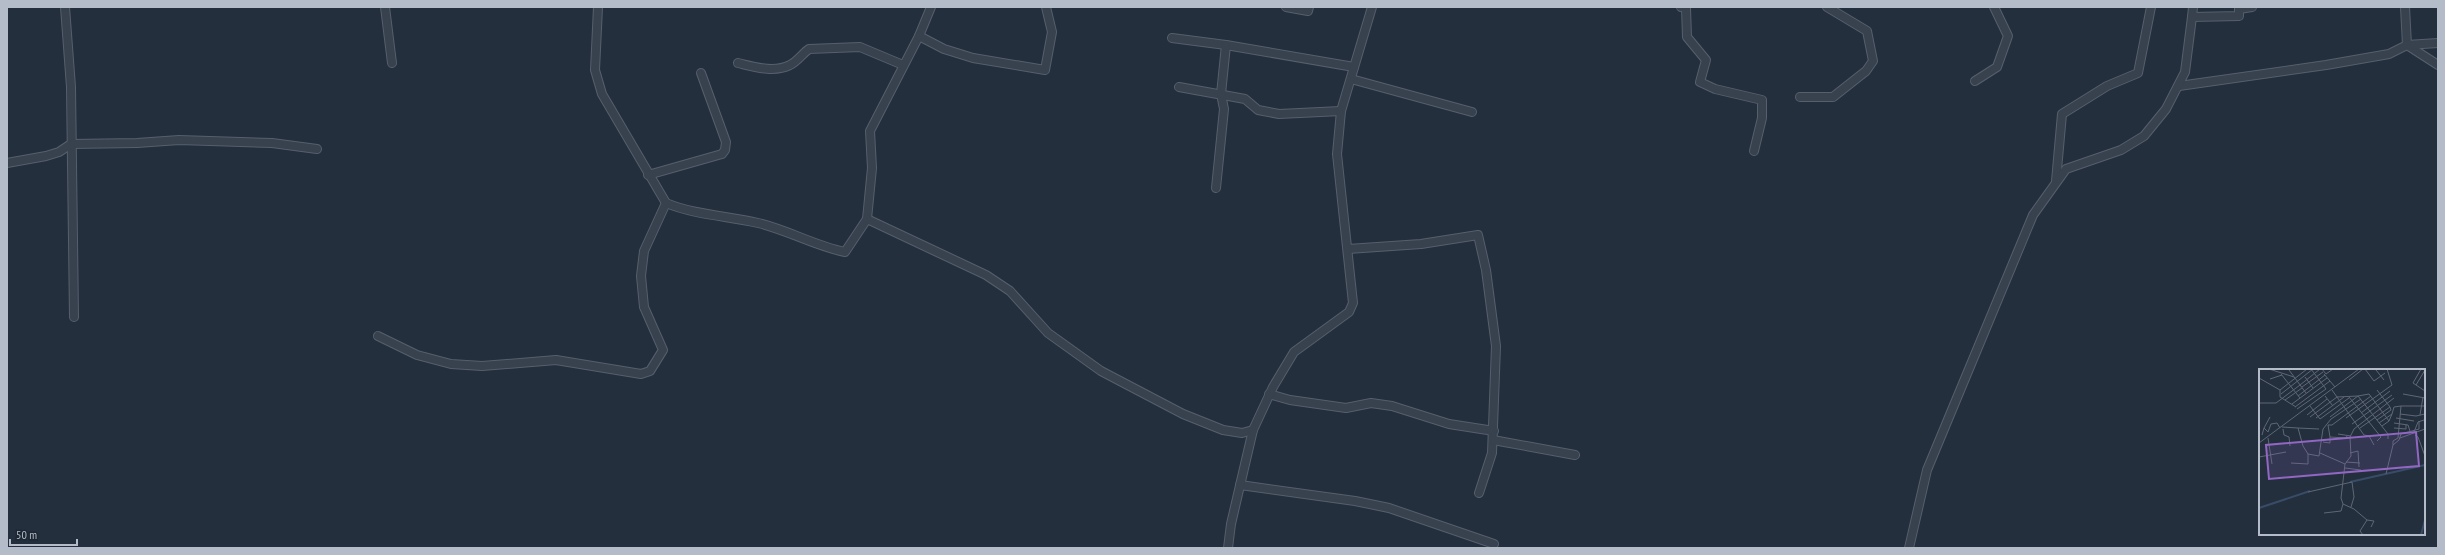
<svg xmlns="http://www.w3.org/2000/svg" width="2445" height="555" viewBox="0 0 2445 555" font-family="'PT Sans Narrow',sans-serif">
  <rect width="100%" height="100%" fill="#242f3e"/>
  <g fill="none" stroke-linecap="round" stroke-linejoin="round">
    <!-- minor casing -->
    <g stroke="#565f6c" stroke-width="10">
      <g id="minor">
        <path d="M65,7l6,80 3,230"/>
        <path d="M385,7l7,56"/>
        <path d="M598,7l-3,63 7,24 64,109c29,12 62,13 92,20 30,7 57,23 87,29l22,-33 5,-51 -2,-37 49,-95 12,-29"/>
        <path d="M1286,7l22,4 1,-4"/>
        <path d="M1681,7l5,1 1,29 19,23 -6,22 15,7 47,11v18l-8,33"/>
        <path d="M2405,7l2,38"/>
        <path d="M2192,17l1,-10"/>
        <path d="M919,36l25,13 29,9 72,12 7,-38 -6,-25"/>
        <path d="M1172,38l54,7 128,22"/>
        <path d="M2407,45l31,20"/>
        <path d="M738,63c17,4 36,10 52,2 7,-3 13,-12 19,-16l51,-2 43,18"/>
        <path d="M1351,79l121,33"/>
        <path d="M1975,81l22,-14 11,-31 -14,-29"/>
        <path d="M2179,86l147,-21 63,-11 18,-9 31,-2"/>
        <path d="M1179,87l66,12 13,11 21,4 62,-3"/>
        <path d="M1800,97h33l33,-26 7,-10 -6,-30 -40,-24"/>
        <path d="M7,163l39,-7 13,-4 12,-8 66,-1 42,-3 93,3 45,6"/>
        <path d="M648,175l74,-21 3,-4 1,-8 -25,-69"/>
        <path d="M2056,181l6,-67 45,-28 31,-13 13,-66"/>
        <path d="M1216,188l8,-79 -3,-15 5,-49"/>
        <path d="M867,219l119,56 24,16 38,42 53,38 82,43 40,16 19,3 11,-3"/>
        <path d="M1348,249l73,-5 57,-9 8,35 10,76 -4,107 -13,40"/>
        <path d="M378,336l39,19 34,9 31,2 74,-6 85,14 9,-3 13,-21 -19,-43 -3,-31 3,-25 22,-48"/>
        <path d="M1269,394l21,6 56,8 25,-5 21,3 57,18 45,7"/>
        <path d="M1493,440l82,15"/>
        <path d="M1240,485l115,16 34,7 105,36"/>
        <path d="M1228,548l3,-24 22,-94 20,-43 21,-35 55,-40 4,-9 -16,-149 4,-43 31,-104"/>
        <path d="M1909,548l18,-78 106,-255 33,-46 55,-19 23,-14 22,-27 19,-37 7,-55 47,-1v-7l13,-2"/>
      </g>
    </g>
    <!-- minor -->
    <use href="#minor" stroke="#38414e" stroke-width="8"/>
  </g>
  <!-- overview -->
  <g transform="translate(2259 369)">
    <rect width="166" height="166" fill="#242f3e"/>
    <path fill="none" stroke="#394c67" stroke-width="2" d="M91,113l75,-17M0,139l51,-17M162,166l4,-15"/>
    <path fill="none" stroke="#5e6776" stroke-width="1" d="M10,0l25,8M52,0l15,20M63,0l4,5 7,-5M106,0l9,12 11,-8M162,0l-8,14 12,8M30,1l17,23M117,1l8,10M22,5l19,24M65,5l11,13M46,8l8,11M0,9l21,12 27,-21M11,10l12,-4M90,11l14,-11M41,16l20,-16M157,16l9,-15M43,18l21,-15M21,21v7l16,10M73,21l32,45 5,1 5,9M118,21l13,17M22,25l32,-25M144,25l22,4M39,27l27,-21M66,27l8,10M90,28l32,40 -4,4M26,31l17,-12M0,34h17l24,-18M33,35l35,-26M51,37l10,13 29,-21M142,37h24M36,38l35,-26M38,40l29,-20M102,44l29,-22M141,45l16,2 9,-2M48,46l20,-16M161,46l3,-18M51,48l27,-20 21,-1 30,38v5M71,48l28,-21 11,-2 20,27M57,49l28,-21M87,49l46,-33 -5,-16M137,49l18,3M120,54l13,-9 2,-7 7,-1 -3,32 -5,3v4M135,54l14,2 2,6M93,55l40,-29M123,57l7,-5 3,-7M23,58l16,1M5,59l6,-11M101,59l30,-21 1,3 -14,10M135,59l12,1v-4M24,60l1,6 5,2 1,9M60,60l-21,-1 5,18 5,8 11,2 4,-27 8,-10 30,-20M9,63l3,-8 6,-1 3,5M155,63l4,-10 6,-2M79,65l13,2M3,66l2,-7 4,4M156,66l3,2 7,19M88,67l-1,2 -16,-1 -2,-12h4l39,-29M9,69l4,26M141,69l25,-9M64,73l7,1v-6M0,74l100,-74M61,84l25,11M91,84l8,-2 1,16M0,88l27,-5M87,93l14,1M32,94l17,1v-10M86,99l16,2M127,105l7,-29 6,-5 2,-6 18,-5v-8M49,123l44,-10 2,15 -3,10M65,144l17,-2 2,-7M108,151l7,1 -3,6M104,166l-3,-4 7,-11 -13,-11 -11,-5 -2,-6 4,-34 6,-8 -1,-19 4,-8 40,-31"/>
    <path fill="#9266c3" fill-opacity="0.15" stroke="#9266c3" stroke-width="2" d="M157,63l3,34 -150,13 -3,-34z"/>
    <rect width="166" height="166" fill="none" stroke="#b4bcc9" stroke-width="2"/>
  </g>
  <!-- border -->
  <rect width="2445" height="555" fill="none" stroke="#b4bcc9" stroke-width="16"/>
  <!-- scale -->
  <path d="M10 539v6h67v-6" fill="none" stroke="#b4bcc9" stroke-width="2"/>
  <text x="16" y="539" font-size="12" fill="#b4bcc9" stroke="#1d2633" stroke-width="3" paint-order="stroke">50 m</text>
</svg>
